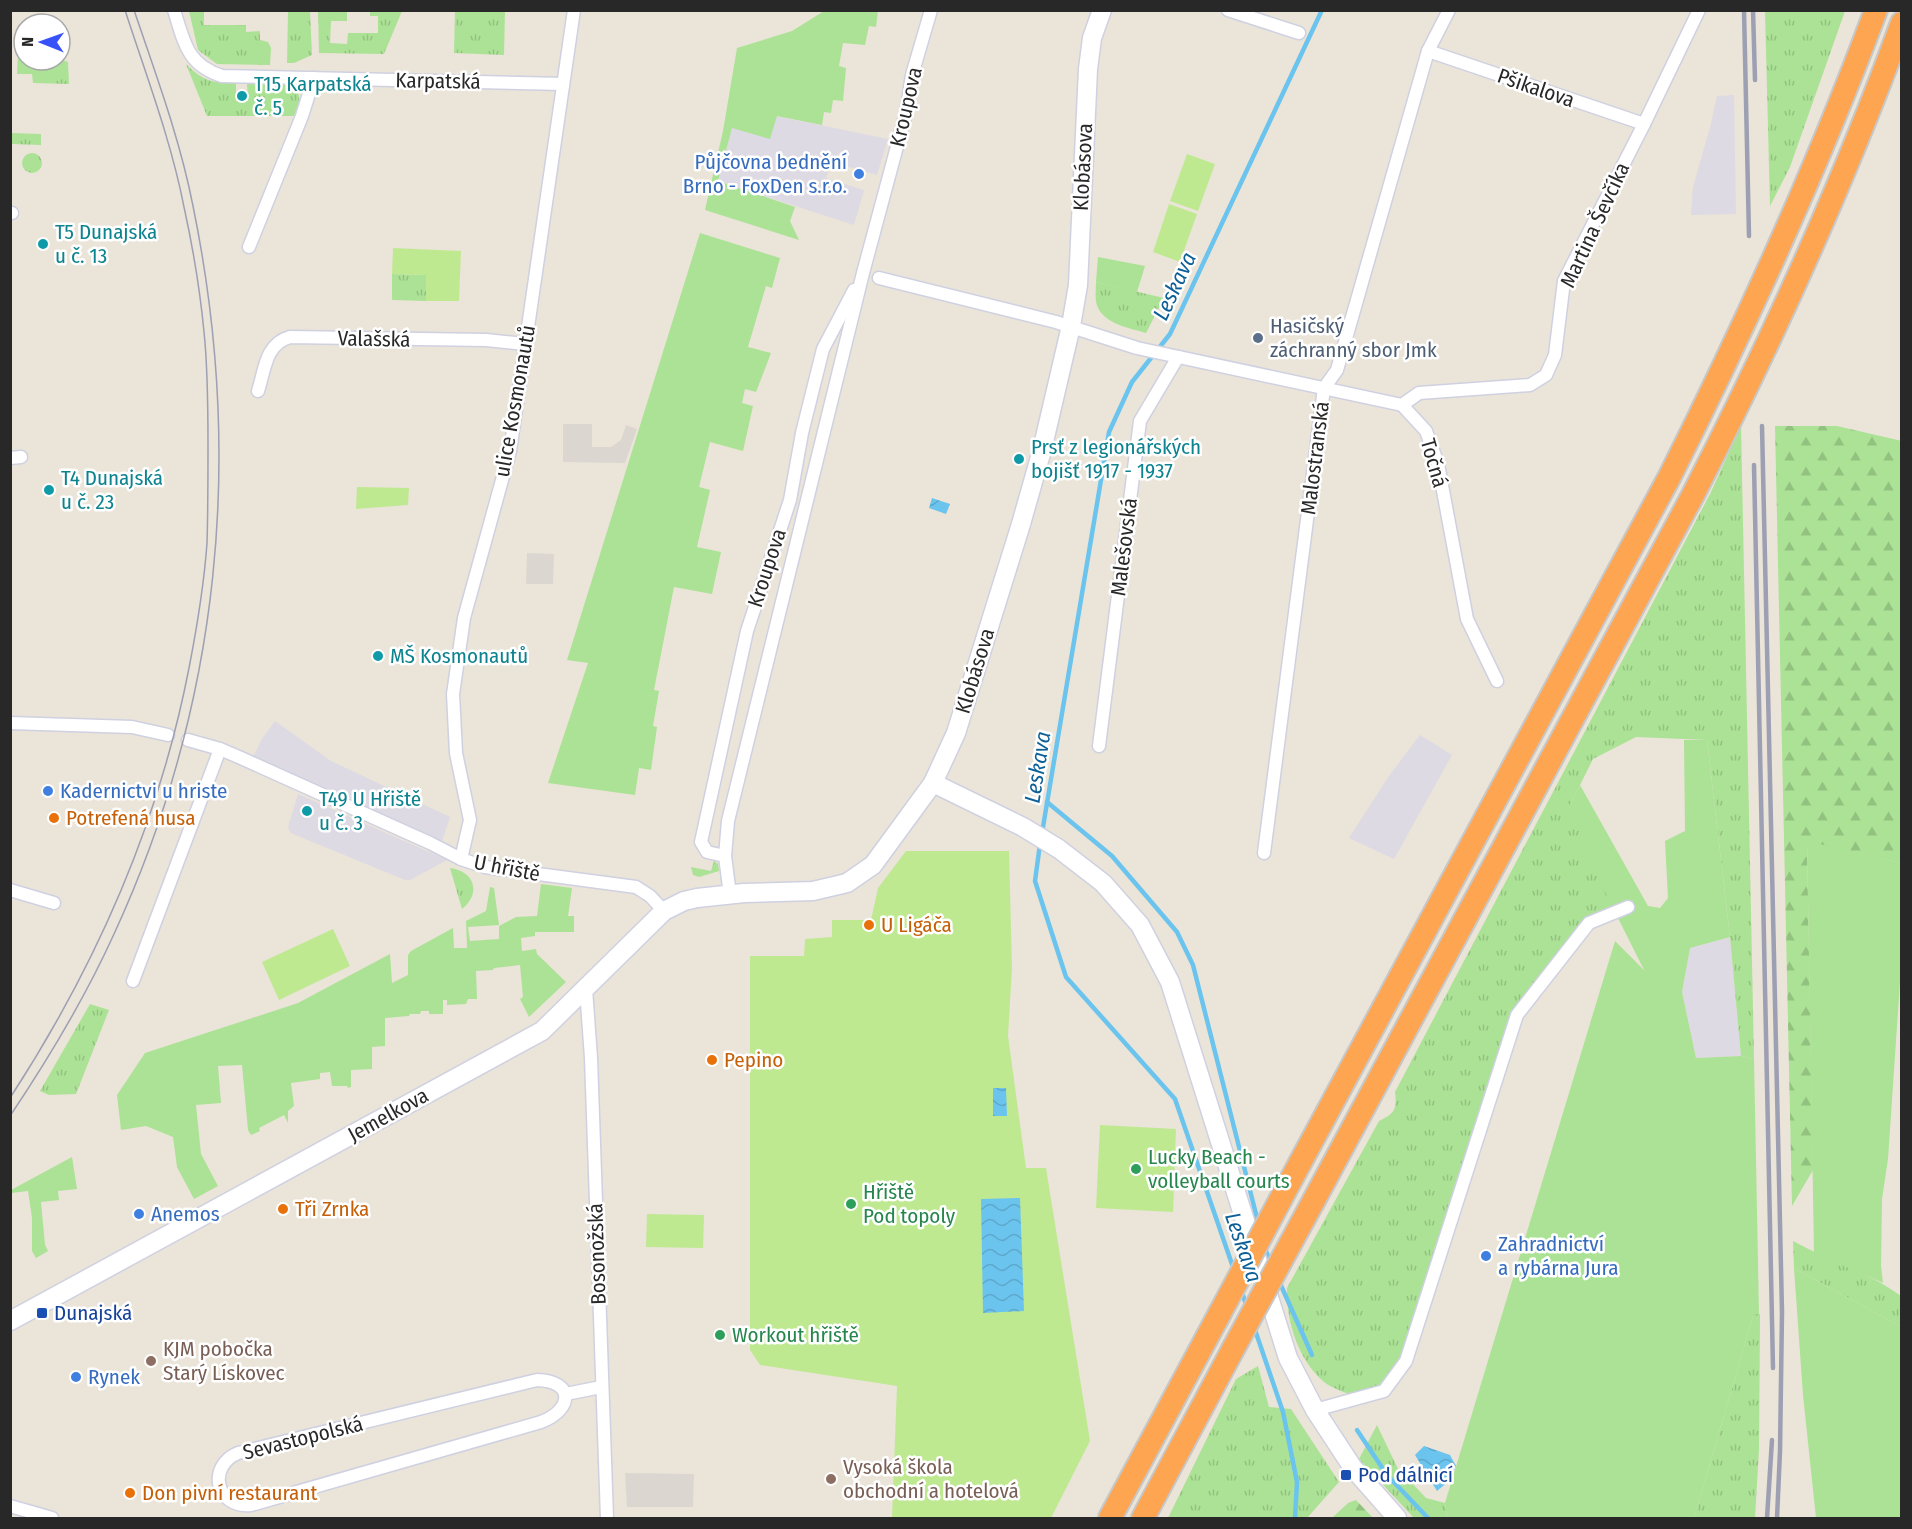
<svg xmlns="http://www.w3.org/2000/svg" width="1912" height="1529" viewBox="0 0 1912 1529" font-family="'Fira Sans Condensed',sans-serif">
  <defs>
    <pattern id="grass-tufts" width="24" height="20" patternUnits="userSpaceOnUse" patternTransform="scale(1.5)"><rect width="24" height="20" fill="#abe295"/><path d="M3 7l-1-3M5 7V3M7 7l1-3M15 17l-1-3M17 17v-4M19 17l1-3" fill="none" stroke="#93c280"/></pattern>
    <pattern id="forest-firs" width="22" height="20" patternUnits="userSpaceOnUse" patternTransform="scale(1.5)"><rect width="22" height="20" fill="#abe295"/><path d="M5 1l3.5 6h-7zM16 11l3.5 6h-7z" fill="#93c280"/></pattern>
    <pattern id="water-waves" width="16" height="10" patternUnits="userSpaceOnUse" patternTransform="scale(1.5)"><rect width="16" height="10" fill="#6bc4ee"/><path d="M0 5q4-4 8 0t8 0" fill="none" stroke="#5da8cc"/></pattern>
  </defs>
  <rect width="100%" height="100%" fill="#ebe4d9"/>
  <!-- industrial -->
  <g fill="#dddae3">
    <path d="M1734,95l2,119 -45,1 2,-28 18,-63 6,-28z"/>
    <path d="M776,116l112,23 -11,36 -46,-13 -5,16 38,12 -10,35 -136,-44 14,-53z"/>
    <path d="M275,721l56,40 119,56 -8,24 -189,-84 9,-18z"/>
    <path d="M1420,735l32,20 -58,104 -45,-21 40,-62z"/>
    <path d="M298,794l149,66 -37,20h-5l-112,-46 -3,-2 -2,-5z"/>
    <path d="M1730,937l11,119 -45,2 -14,-66 8,-44z"/>
  </g>
  <!-- grass -->
  <g fill="url(#grass-tufts)">
    <path d="M189,11h15v14h42v7l14,-1v9l8,2 3,6 -1,17 -53,-1 -19,-14z"/>
    <path d="M288,11h22l2,44 -18,8h-7z"/>
    <path d="M318,11h29v10h-16l-1,22 17,1 1,-11h30v-17h-8v-5h32l-18,43 -65,-1z"/>
    <path d="M455,11h50l-1,44 -50,-2z"/>
    <path d="M1765,11h80l-55,156 -20,39z"/>
    <path d="M18,51h6v9l36,-1 8,3 1,22 -36,-1 -1,-9h-15z"/>
    <path d="M186,64c17,17 26,19 50,19v18h12l-1,-17 43,1c14,8 9,18 4,31h-87z"/>
    <path d="M11,133l30,1v11l-30,-1z"/>
    <circle cx="32" cy="163" r="10"/>
    <path d="M392,274l35,1 -1,26 -34,-1z"/>
    <path d="M1096,282l68,16 -18,35c-17,-5 -47,-10 -50,-32 -1,-6 0,-13 0,-19z"/>
    <path d="M1741,426l13,633 -13,-3 -11,-119 -23,-197 -71,-3 -43,22 -24,48 59,100 -39,16 -72,92 -111,346 -22,30 -26,7c-11,-5 -25,-9 -34,-16 -26,-22 -38,-61 -37,-94l92,-167c16,-7 18,-12 16,-29l315,-598z"/>
    <path d="M714,861l4,3 1,7 -20,6 -6,-2 -2,-8 20,4z"/>
    <path d="M450,868c24,3 32,25 12,41z"/>
    <path d="M90,1004l19,6 -33,84 -27,1 -9,-4z"/>
    <path d="M1793,1241c36,20 75,31 108,55v31l-107,-59z"/>
    <path d="M1754,1313l6,1 -1,135 -4,69h-61z"/>
    <path d="M1258,1366l11,41 22,2 48,73 -32,36h-139l68,-139z"/>
    <path d="M1377,1425l20,42 29,31 19,5 2,15h-33l-55,-59z"/>
  </g>
  <!-- forest -->
  <g fill="url(#forest-firs)">
    <path d="M1775,426h62l65,15 -1,422 -94,-21 6,328 -21,36z"/>
    <path d="M1356,1500l17,18h-41l16,-15z"/>
  </g>
  <!-- garden -->
  <g fill="#abe295">
    <path d="M824,11h54l-2,16 -7,-1 -4,19 -22,-2 -4,23 7,2 -3,33 -10,-1 -2,13 -7,-1 -2,13 -45,-9 -7,23 -38,-11 -14,53 77,26 -5,14 9,19 -94,-30 18,-79 14,-83 55,-17z"/>
    <path d="M700,233l80,25 -8,30 -6,-2 -18,61 23,6 -15,39 -11,-3 -3,14 11,3 -10,45 -33,-9 -11,45 11,3 -13,57 24,5 -9,42 -38,-7 -20,103 5,1 -6,35 4,1 -6,43 -12,-2 -4,27 -87,-12 40,-120 -21,-3z"/>
    <path d="M1098,257l47,9 -8,26 -41,-10z"/>
    <path d="M1684,740h23l23,197 -40,11 -8,44 14,66 45,-2 13,3 5,255 -5,-1 -60,205h-247l-2,-15 170,-562 30,30 -4,-7 -36,-72 -36,-85 11,-22 68,121 12,2 8,-10 -3,-57 20,-10z"/>
    <path d="M1807,841l94,22v104l-13,192 -6,40 -1,67 2,17 -69,-30z"/>
    <path d="M541,884l31,4 -4,28h6v16h-39v4l-14,2 1,13 14,-2 1,5 29,28 -37,35 -9,-18 3,-2 -3,-32 -26,3 -1,2 -17,1 1,28h-9l-2,5 -19,1v-5h-4v14h-14v-3h-8l-1,3h-10l-1,2 -24,2v28l-13,1v22l-21,1v17l-3,1 -1,-2h-15l-2,-14 -10,1v6l-29,4 3,23 -6,5v12l-4,-8 -25,13 1,3 -9,4 -3,-5 -6,-65 -24,1 3,37 -25,2 5,49 17,32 -24,13 -17,-32 -4,-30 -27,-11 -25,4 -4,-35 28,-42 153,-50 92,-49 2,29 16,-8v-20l3,-4 42,-23 1,20h13l-1,-27 20,-10 4,-24 4,1 5,37 -31,2 2,14 29,-2v-13l17,-9 21,-1z"/>
    <path d="M72,1157l5,32 -19,2 1,9 -18,2 4,43 3,6 -12,7 -4,-7v-33l-4,-27 -17,2v-3z"/>
    <path d="M1794,1268l107,59v191h-85l-13,-123z"/>
  </g>
  <!-- pitch -->
  <g fill="#bfe991">
    <path d="M1187,154l28,10 -17,47 -28,-10z"/>
    <path d="M1169,204l28,10 -17,48 -27,-10z"/>
    <path d="M393,248l68,3 -2,50h-33v-26l-34,-1z"/>
    <path d="M357,487l52,1 -1,17 -52,4z"/>
    <path d="M906,851h103l3,117 -4,68 18,132h20l44,273 -39,77h-159l5,-132 -137,-21 -10,-15v-394h54l1,-17 27,-2v-17h39l7,-32z"/>
    <path d="M333,929l17,37 -71,34 -17,-38z"/>
    <path d="M1100,1125l76,4 -3,83 -77,-4z"/>
    <path d="M647,1214l57,1 -1,33 -57,-1z"/>
  </g>
  <!-- plaza -->
  <g fill="#dbd7d0">
    <path d="M563,424h29v23h19l10,-7 5,-15 11,4 -12,34 -62,-1z"/>
    <path d="M527,553l27,1 -1,30h-27z"/>
    <path d="M625,1473l69,1 -1,33h-66z"/>
  </g>
  <!-- water -->
  <g fill="url(#water-waves)">
    <path d="M932,498l18,6 -4,10 -17,-6z"/>
    <path d="M993,1088h13l1,28h-14z"/>
    <path d="M1020,1198l4,113 -41,2 -2,-114z"/>
    <path d="M1424,1446l26,9 6,11 -7,15 -12,10 -22,-36z"/>
  </g>
  <g fill="none" stroke-linecap="round" stroke-linejoin="round">
    <!-- stream -->
    <g stroke="#6bc4ee" stroke-width="4.5">
      <path d="M1047,802l65,54 65,76 16,33 65,257"/>
      <path d="M1042,833l67,-401 23,-50 38,-48 152,-324"/>
      <path d="M1040,844l-5,37 31,96 109,122 59,171"/>
      <path d="M1265,1248l6,17"/>
      <path d="M1279,1281l33,74"/>
      <path d="M1241,1290l6,17"/>
      <path d="M1254,1327l29,85 14,70 -2,36"/>
      <path d="M1357,1430l30,45 41,43"/>
    </g>
    <!-- street casing -->
    <g stroke="#cfd1e1" stroke-width="15">
      <g id="street">
        <path d="M174,10c10,32 13,55 48,66l341,8"/>
        <path d="M1228,10l71,23"/>
        <path d="M1428,51l216,73"/>
        <path d="M10,213h2"/>
        <path d="M249,247l53,-131 12,-38"/>
        <path d="M879,278l177,44 81,26 265,57 24,26 12,33 29,155 30,62"/>
        <path d="M258,391c7,-21 7,-47 32,-54l196,3 39,4"/>
        <path d="M1402,405l17,-12 111,-8 16,-10 9,-20 9,-74 80,-157 55,-114"/>
        <path d="M10,458l11,-1"/>
        <path d="M10,723l122,4 36,8"/>
        <path d="M188,740l32,9 21,9 189,85 31,16 24,8 151,20 14,9 14,15"/>
        <path d="M1099,746l41,-325 38,-64"/>
        <path d="M1264,853l60,-465 13,-18 91,-319 21,-41"/>
        <path d="M725,856l-18,-4 -6,-10 46,-211 43,-131 12,-67 21,-84 31,-59"/>
        <path d="M461,859l9,-39 -14,-67 -3,-59 11,-76 46,-167 64,-441"/>
        <path d="M10,890l44,13"/>
        <path d="M730,895l-5,-39 3,-35 135,-548 43,-160 6,-38 19,-65"/>
        <path d="M133,981l87,-232"/>
        <path d="M586,989l5,69 16,460"/>
        <path d="M537,1380c38,1 36,30 4,42l-290,83c-36,3 -44,-39 -13,-52z"/>
        <path d="M566,1394l35,-7"/>
        <path d="M1315,1410l69,-19 22,-30 111,-346 72,-92 39,-16"/>
        <path d="M10,1506l42,12"/>
      </g>
    </g>
    <!-- secondary casing -->
    <g stroke="#cfd1e1" stroke-width="21">
      <g id="secondary">
        <path d="M933,783l90,44 36,22 44,34 37,42 30,57 118,376 27,52 38,58 44,50"/>
        <path d="M10,1321l532,-290 122,-120 20,-10 13,-3 47,-5 69,-2 34,-8 26,-18 60,-82 23,-50 65,-209 21,-74 29,-124 7,-41 10,-216 4,-31 10,-28"/>
      </g>
    </g>
    <!-- highway casing -->
    <g stroke="#c7c7c7" stroke-width="26">
      <g id="highway">
        <path d="M1300,1163l370,-687c76,-152 147,-307 206,-466"/>
        <path d="M1313,1202l380,-707c78,-153 150,-310 209,-472"/>
        <path d="M1110,1518l110,-205"/>
        <path d="M1143,1518l89,-167"/>
      </g>
    </g>
    <!-- street -->
    <use href="#street" stroke="#fff" stroke-width="12"/>
    <!-- secondary -->
    <use href="#secondary" stroke="#fff" stroke-width="18"/>
    <!-- highway -->
    <use href="#highway" stroke="#fea552" stroke-width="22"/>
    <!-- tram -->
    <g stroke="#9d9fb3" stroke-width="1.5">
      <path d="M10,1098c86,-132 149,-275 179,-430 8,-41 15,-83 18,-125 1,-32 1,-65 1,-97 0,-38 0,-77 -4,-114 -4,-42 -11,-84 -20,-125 -13,-67 -38,-132 -59,-197"/>
      <path d="M10,1116c39,-58 75,-118 104,-182 107,-232 130,-479 79,-728 -13,-67 -37,-131 -59,-196"/>
    </g>
    <!-- rail -->
    <g stroke="#9d9fb3" stroke-width="4.5">
      <path d="M1744,10l5,226"/>
      <path d="M1753,10l2,70"/>
      <path d="M1762,426l20,886 -2,139 -3,67"/>
      <path d="M1754,465l19,903"/>
      <path d="M1767,1518l5,-78"/>
    </g>
    <!-- highway-bridge casing -->
    <g stroke="#c7c7c7" stroke-width="26" stroke-linecap="butt">
      <g id="highway-bridge">
        <path d="M1220,1313l80,-150"/>
        <path d="M1232,1351l81,-149"/>
      </g>
    </g>
    <!-- highway-bridge -->
    <use href="#highway-bridge" stroke="#fea552" stroke-width="22"/>
  </g>
  <!-- markers -->
  <g fill="#0f9aa8" stroke="#fff" stroke-width="2">
    <circle cx="242" cy="96" r="6"/>
    <circle cx="43" cy="244" r="6"/>
    <circle cx="1019" cy="459" r="6"/>
    <circle cx="49" cy="490" r="6"/>
    <circle cx="378" cy="656" r="6"/>
    <circle cx="307" cy="811" r="6"/>
  </g>
  <g fill="#3f7fe0" stroke="#fff" stroke-width="2">
    <circle cx="859" cy="174" r="6"/>
    <circle cx="48" cy="791" r="6"/>
    <circle cx="139" cy="1214" r="6"/>
    <circle cx="1486" cy="1256" r="6"/>
    <circle cx="76" cy="1377" r="6"/>
  </g>
  <circle fill="#5c6f8a" stroke="#fff" stroke-width="2" cx="1258" cy="338" r="6"/>
  <g fill="#e8710a" stroke="#fff" stroke-width="2">
    <circle cx="54" cy="818" r="6"/>
    <circle cx="869" cy="925" r="6"/>
    <circle cx="712" cy="1060" r="6"/>
    <circle cx="283" cy="1209" r="6"/>
    <circle cx="130" cy="1493" r="6"/>
  </g>
  <g fill="#2e9e5b" stroke="#fff" stroke-width="2">
    <circle cx="1136" cy="1169" r="6"/>
    <circle cx="851" cy="1204" r="6"/>
    <circle cx="720" cy="1335" r="6"/>
  </g>
  <g fill="#1a4fb4" stroke="#fff" stroke-width="2">
    <rect x="36" y="1307" width="12" height="12" rx="3"/>
    <rect x="1340" y="1469" width="12" height="12" rx="3"/>
  </g>
  <g fill="#8d6e63" stroke="#fff" stroke-width="2">
    <circle cx="151" cy="1361" r="6"/>
    <circle cx="831" cy="1479" r="6"/>
  </g>
  <g text-anchor="middle" stroke-width="5" stroke-linejoin="round" paint-order="stroke">
    <!-- street labels -->
    <g font-size="21" fill="#282828" stroke="#fff">
      <text transform="translate(438 81) rotate(1)" y="7">Karpatská</text>
      <text transform="translate(1536 88) rotate(19)" y="7">Pšikalova</text>
      <text transform="translate(906 107) rotate(-77)" y="7">Kroupova</text>
      <text transform="translate(1083 167) rotate(-87)" y="7">Klobásova</text>
      <text transform="translate(1595 225) rotate(-65)" y="7">Martina Ševčíka</text>
      <text transform="translate(374 339) rotate(1)" y="7">Valašská</text>
      <text transform="translate(515 401) rotate(-80)" y="7">ulice Kosmonautů</text>
      <text transform="translate(1315 458) rotate(-83)" y="7">Malostranská</text>
      <text transform="translate(1434 463) rotate(74)" y="7">Točná</text>
      <text transform="translate(1124 547) rotate(-83)" y="7">Malešovská</text>
      <text transform="translate(767 568) rotate(-72)" y="7">Kroupova</text>
      <text transform="translate(975 671) rotate(-73)" y="7">Klobásova</text>
      <text transform="translate(507 868) rotate(11)" y="7">U hřiště</text>
      <text transform="translate(388 1115) rotate(-29)" y="7">Jemelkova</text>
      <text transform="translate(597 1254) rotate(-92)" y="7">Bosonožská</text>
      <text transform="translate(303 1438) rotate(-14)" y="7">Sevastopolská</text>
    </g>
    <!-- culture labels -->
    <g font-size="21" fill="#0d838f" stroke="#fff" text-anchor="start">
      <text x="254" y="91">T15 Karpatská<tspan x="254" dy="24">č. 5</tspan></text>
      <text x="55" y="239">T5 Dunajská<tspan x="55" dy="24">u č. 13</tspan></text>
      <text x="1031" y="454">Prsť z legionářských<tspan x="1031" dy="24">bojišť 1917 - 1937</tspan></text>
      <text x="61" y="485">T4 Dunajská<tspan x="61" dy="24">u č. 23</tspan></text>
      <text x="390" y="663">MŠ Kosmonautů</text>
      <text x="319" y="806">T49 U Hřiště<tspan x="319" dy="24">u č. 3</tspan></text>
    </g>
    <!-- shop labels -->
    <g font-size="21" fill="#366cbe" stroke="#fff" text-anchor="start">
      <text x="847" y="169" text-anchor="end">Půjčovna bednění<tspan x="847" dy="24">Brno - FoxDen s.r.o.</tspan></text>
      <text x="60" y="798">Kadernictvi u hriste</text>
      <text x="151" y="1221">Anemos</text>
      <text x="1498" y="1251">Zahradnictví<tspan x="1498" dy="24">a rybárna Jura</tspan></text>
      <text x="88" y="1384">Rynek</text>
    </g>
    <!-- service labels -->
    <g font-size="21" fill="#4e5e75" stroke="#fff" text-anchor="start">
      <text x="1270" y="333">Hasičský<tspan x="1270" dy="24">záchranný sbor Jmk</tspan></text>
    </g>
    <!-- food labels -->
    <g font-size="21" fill="#c56008" stroke="#fff" text-anchor="start">
      <text x="66" y="825">Potrefená husa</text>
      <text x="881" y="932">U Ligáča</text>
      <text x="724" y="1067">Pepino</text>
      <text x="295" y="1216">Tři Zrnka</text>
      <text x="142" y="1500">Don pivní restaurant</text>
    </g>
    <!-- leisure labels -->
    <g font-size="21" fill="#27864d" stroke="#fff" text-anchor="start">
      <text x="1148" y="1164">Lucky Beach -<tspan x="1148" dy="24">volleyball courts</tspan></text>
      <text x="863" y="1199">Hřiště<tspan x="863" dy="24">Pod topoly</tspan></text>
      <text x="732" y="1342">Workout hřiště</text>
    </g>
    <!-- transit labels -->
    <g font-size="21" fill="#164399" stroke="#fff" text-anchor="start">
      <text x="54" y="1320">Dunajská</text>
      <text x="1358" y="1482">Pod dálnicí</text>
    </g>
    <!-- education labels -->
    <g font-size="21" fill="#785e54" stroke="#fff" text-anchor="start">
      <text x="163" y="1356">KJM pobočka<tspan x="163" dy="24">Starý Lískovec</tspan></text>
      <text x="843" y="1474">Vysoká škola<tspan x="843" dy="24">obchodní a hotelová</tspan></text>
    </g>
    <!-- water labels -->
    <g font-size="22" font-style="italic" fill="#0d6097" stroke="#fff">
      <text transform="translate(1174 286) rotate(-65)" y="8">Leskava</text>
      <text transform="translate(1037 767) rotate(-81)" y="8">Leskava</text>
      <text transform="translate(1244 1247) rotate(71)" y="8">Leskava</text>
    </g>
  </g>
  <!-- border -->
  <rect width="1912" height="1529" fill="none" stroke="#282828" stroke-width="24"/>
  <!-- north arrow -->
  <g transform="translate(42 42) rotate(271)"><circle r="28" fill="#ffffff" stroke="#a9a9a9" stroke-width="1.5"/>
  <path d="M0-4.5L10 22L0 15L-10 22Z" fill="#3852f9"/>
  <text y="-9" font-size="16" font-weight="bold" text-anchor="middle" fill="#282828">N</text>
  </g>
</svg>
